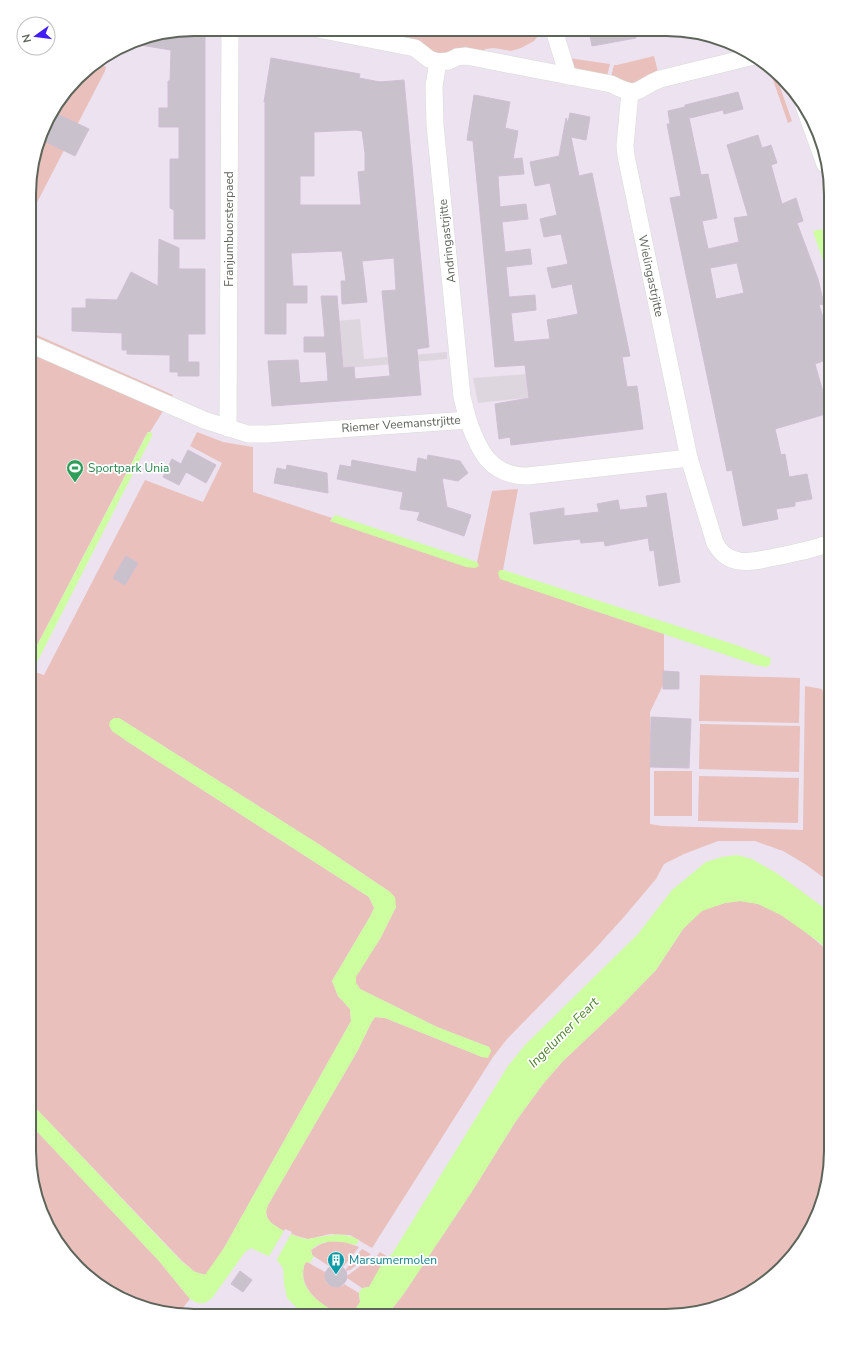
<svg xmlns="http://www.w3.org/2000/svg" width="860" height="1345" viewBox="0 0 860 1345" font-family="'Nunito Sans',sans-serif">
  <rect width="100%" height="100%" fill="#ede2ef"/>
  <!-- industrial -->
  <g fill="#ded6df">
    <path d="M360,319l4,40 83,-7v7l-120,11 -4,-48z"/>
    <path d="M540,373l2,23 -64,7 -5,-25z"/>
  </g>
  <!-- green -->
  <g fill="#e9c0bc">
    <path d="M403,30h109l12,3 3,-3h16l-9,11 -13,7 -10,3 -17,-3 -9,1 -2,4 -29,-2 -15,3 -34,-15z"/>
    <path d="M654,56l4,16 -24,13 -23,-8 3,-12h3z"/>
    <path d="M568,58l42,6 -3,12 -34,-7z"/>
    <path d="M97,63l9,4 -1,4 -75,145v-44l16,-51 39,-51z"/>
    <path d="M775,73l17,48 -4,2 -17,-49z"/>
    <path d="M30,332l143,63 -23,37h-2l-2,3 -116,224z"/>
    <path d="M197,432l26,10 30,5v45l79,26 -2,3 148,43 -1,-2 15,-71 26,-2 -15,81h-3l77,35 87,28v50l-14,29v112l12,2 141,4 2,-144 17,3 9,33v161l-26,-19 -22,-13 -28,-10h-37l-34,13 -20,10 -8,15 -33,39 -28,31 -88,90 -14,18 -121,191 -22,-13 -20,-1 -22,5 -11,-3 -15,-6 -11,-7 -4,-6 -1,-6 2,-6 90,-155 13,-27 4,-6 10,1 97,39 9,-6 -2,-4 -52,-20 -77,-38 -4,-6 -1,-6 25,-38 16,-32 -6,-15 -70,-47 -201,-127 6,22 244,157 5,11 -3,7 -39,66 6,15 12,13 1,12 -127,227 -18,27 -11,-3 -13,-11 -153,-160 1,-425 2,-5 12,4 101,-195 58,22 19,-39 -32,-17z"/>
    <path d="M700,675l100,3 -1,45 -100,-2z"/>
    <path d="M700,724l100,2 -1,46 -100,-3z"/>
    <rect x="654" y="771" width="38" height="45"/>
    <path d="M699,776l100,2 -1,45 -100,-2z"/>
    <path d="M740,901c6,1 12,1 18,3 24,8 54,32 73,50v208l-9,43 -19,38 -28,32 -45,28 -63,13 -280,-1 16,-20 68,-102 45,-72 27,-37 19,-22 57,-54 37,-38 27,-41 19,-19 23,-7z"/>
    <path d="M29,1123l130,138 31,38 -13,16h-5l-41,-11 -37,-22 -31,-30 -21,-37 -13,-64z"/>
    <path d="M331,1241l14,1 14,5 -16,20 -5,-3 -9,2 -17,-11 -1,-5 10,-6z"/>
    <path d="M362,1249l9,5 -21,16 -4,1v-2z"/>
    <path d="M380,1252l8,5 -5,5 -2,5 -12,20 -7,1 -15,-10v-2l27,-20 2,1z"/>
    <path d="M307,1262l18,10 1,10 8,5 9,-1 1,-2 15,9 1,9 -8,13h-16l-1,-3c-18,-10 -38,-26 -30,-49z"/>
  </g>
  <!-- water -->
  <g fill="#cdffa1">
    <path d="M822,229l9,25v10l-6,1 -2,-4 -10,-30z"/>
    <path d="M148,432l4,1v3l-122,240v-17z"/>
    <path d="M335,515l142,47 2,4 -4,2 -9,-1 -136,-46z"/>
    <path d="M500,570h3l233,75 35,13 -1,7 -4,2 -10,-2 -256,-86 -2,-6z"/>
    <path d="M114,718h5l201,127 70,47 5,5 1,10 -16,32 -24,38v6l4,6 77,38 52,20 2,4 -3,7 -6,-1 -97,-39 -10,-1 -4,6 -13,27 -90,155c-1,4 -3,8 -1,12 4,10 30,21 40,22 4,0 9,-2 13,-2 14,-3 26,-4 39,3l-3,5c-15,-4 -33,-7 -45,5l1,5 2,1 -4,7 -3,-1 -2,1c-9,23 12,39 30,49l1,3h-32l-17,-17 -3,-15 -1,-15 -6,-8 -26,-12 -6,4 -33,46 -7,5h-7l-8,-4 -31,-38 -130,-138v-22l152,160 14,11 10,3 19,-27 127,-227 -1,-12 -12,-13 -6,-15 39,-66 3,-7 -5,-11 -244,-157 -13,-9 -3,-6 1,-4z"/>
    <path d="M737,855l15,4 26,15 53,39v41l-12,-12 -38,-27 -23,-11 -18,-3 -15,2 -23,8 -19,18 -27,41 -37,38 -57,54 -19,22 -27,37 -45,72 -68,102 -16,20h-35l8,-13 -1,-9 3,-5 7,-1c6,-10 13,-27 23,-33l116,-188 17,-21 113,-111 34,-44 34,-28 16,-5z"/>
  </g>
  <!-- pier -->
  <path fill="#ede2ef" d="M285,1229l7,3 -16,29 -8,-3z"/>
  <!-- building -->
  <g fill="#c9c1cc" stroke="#cfbfd4" fill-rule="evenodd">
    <path d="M194,29h11v210h-31v-29l-4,-2v-49h9v-32h-20v-19h9v-27h2l1,-31 -43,-7 3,-2 33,-6h21v-4z"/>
    <path d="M589,30h46l1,8 -44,8z"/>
    <path d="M271,58l89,16 -1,4 21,4 24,-2 25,267 -12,2 4,46 -149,11 -4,-45 30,-1 2,23 28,-2 -2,-29h-22v-15h21l-4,-41h16l6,72 11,-1 1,12 35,-3 -8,-85 14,-1 -2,-32 -32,3 5,41 -25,2 -1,-23h5l-4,-30 -51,2 2,33h14v17h-21v31h-21v-232h-1zM356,130l6,1 3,22v18l-7,1 3,33h-61v-29h14v-44z"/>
    <path d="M738,92l5,17 -19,5 -1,-4 -33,8 -2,-5 13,62 7,-1 9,44 -15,3 6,28 31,-7 -5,-24 14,-2 -21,-71 31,-10 4,13 9,-3 6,18 -6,2 11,39 14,-6 7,23 -6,2 21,56 6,25 -5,1 12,36v17l-16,6 14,49 -54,16 6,26 4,-1 4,23 18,-3 5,25 -17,3v4l-19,3 2,10 -35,7 -11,-56 -5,1 -57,-273 11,-2 -14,-72h3l-2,-13 17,-4v-2zM737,263l7,30 -28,6 -6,-31z"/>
    <path d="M474,95l36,7 -5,26 13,3 -5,28 9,-1 2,16 -26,2 2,31 26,-3 2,15 -26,3 3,30 25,-3 2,15 -26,3 3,30 26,-2 1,15 -25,3 3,29 36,-3 -3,-19 31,-6 -6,-30 -20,4 -5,-20 21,-4 -7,-30 -17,3 -4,-18 17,-4 -7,-32 -15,3 -5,-24 29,-6 7,-38 2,5 2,-10 20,4 -4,23 -15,-3 8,39 13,-3 38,183 -8,1 5,30 10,-1 6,43 -132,16 -1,-8 -11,2 -4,-35 34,-6 -4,-33 -30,2 -22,-226 -6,-1z"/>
    <path d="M53,112l36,17 -14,27 -35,-17 6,-18z"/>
    <path d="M159,239l20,9v21h26v65h-17v28h11v14h-21v-4h-8v-17l-43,-1v-4h-5v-17l-50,-2v-23h14v-9l31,1 14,-28 27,14z"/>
    <path d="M188,450l28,15 -10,18 -20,-11 -7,13 -16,-8 9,-18 9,5z"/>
    <path d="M428,455l32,6 8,12 -10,8 -16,-3 5,29 24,8 -7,21 -47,-16 3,-8 -20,-3 3,-17 -66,-13 3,-14 11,2 1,-7 64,12 2,-14 9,2z"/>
    <path d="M287,465l40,8 1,20 -54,-10 3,-15 9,2z"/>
    <path d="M666,493l14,89 -21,4 -5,-36 -4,1 -2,-13 -43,8 -1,-5 -23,2 -1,-4 -46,5 -4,-31 34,-5v8l35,-4 -2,-8 21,-4 2,10 28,-3 -2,-11z"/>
    <path d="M126,556l12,7 -13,22 -12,-7z"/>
    <path d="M663,671l16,1v17h-16z"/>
    <path d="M651,717l40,2 -2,49 -39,-1z"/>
    <circle cx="336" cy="1276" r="11"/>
    <path d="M240,1271l12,9 -9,12 -12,-8z"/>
  </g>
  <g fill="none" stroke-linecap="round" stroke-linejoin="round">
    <!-- minor casing -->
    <g stroke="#d6dcd5" stroke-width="18">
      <g id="minor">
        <path d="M318,29l97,19 14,11 9,3 11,-1 8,-4 9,-1 145,28c29,15 24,5 49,-5l94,-23"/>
        <path d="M554,30l14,46"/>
        <path d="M438,62l-4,24 1,39 27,272 6,23"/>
        <path d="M630,92l-5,54 1,10 63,302 26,85c6,10 12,16 24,18 10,2 21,-1 31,-3 21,-4 41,-8 61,-15"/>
        <path d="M804,106l21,58"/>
        <path d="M30,344l174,76 44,14h20l200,-14c11,31 22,56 60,56l161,-18"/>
        <path d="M228,428l2,-399"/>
      </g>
    </g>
    <!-- minor -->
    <use href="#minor" stroke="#fff" stroke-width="17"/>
  </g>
  <!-- icons -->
  <defs>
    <g id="stadium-pin" transform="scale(0.9)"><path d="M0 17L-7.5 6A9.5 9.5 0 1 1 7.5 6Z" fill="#2e9e5b" stroke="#fff"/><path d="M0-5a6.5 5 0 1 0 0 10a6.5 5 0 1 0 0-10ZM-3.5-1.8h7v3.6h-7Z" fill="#fff"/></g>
    <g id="building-pin" transform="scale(0.9)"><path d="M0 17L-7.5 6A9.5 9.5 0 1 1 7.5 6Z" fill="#0f9aa8" stroke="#fff"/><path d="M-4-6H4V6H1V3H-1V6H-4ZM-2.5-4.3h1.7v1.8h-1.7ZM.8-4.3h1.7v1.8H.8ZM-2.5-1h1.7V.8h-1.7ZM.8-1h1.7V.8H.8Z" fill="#fff"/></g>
  </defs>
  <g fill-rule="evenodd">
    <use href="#stadium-pin" x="75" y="468"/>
    <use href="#building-pin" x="336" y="1260"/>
  </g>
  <g text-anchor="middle" stroke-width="3.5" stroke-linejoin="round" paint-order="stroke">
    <!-- street labels -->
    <g font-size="12" fill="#5d645a" stroke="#fff">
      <text transform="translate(229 229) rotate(-90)" y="4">Franjumbuorsterpaed</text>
      <text transform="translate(447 241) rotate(-96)" y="4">Andringastrjitte</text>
      <text transform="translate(651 276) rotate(78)" y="4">Wielingastrjitte</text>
      <text transform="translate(401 424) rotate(-4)" y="4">Riemer Veemanstrjitte</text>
    </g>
    <!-- leisure labels -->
    <g font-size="12" fill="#27864d" stroke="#fff" text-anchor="start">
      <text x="88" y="472">Sportpark Unia</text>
    </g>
    <!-- culture labels -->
    <g font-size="12" fill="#0d838f" stroke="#fff" text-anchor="start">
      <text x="349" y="1264">Marsumermolen</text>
    </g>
    <!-- water labels -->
    <g font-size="13" font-style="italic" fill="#4c8229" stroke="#fff">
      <text transform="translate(563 1032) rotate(-45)" y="5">Ingelumer Feart</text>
    </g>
  </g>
  <!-- crop -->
  <path d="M0 0H860V1345H0ZM194 36H666A158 158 0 0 1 824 194V1151A158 158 0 0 1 666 1309H194A158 158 0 0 1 36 1151V194A158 158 0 0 1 194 36Z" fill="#fff" fill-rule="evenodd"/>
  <path fill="none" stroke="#5d645a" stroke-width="2" d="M194 36H666A158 158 0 0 1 824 194V1151A158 158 0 0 1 666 1309H194A158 158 0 0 1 36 1151V194A158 158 0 0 1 194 36Z"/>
  <!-- north arrow -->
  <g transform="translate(36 36) rotate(256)"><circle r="19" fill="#ffffff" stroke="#bec1bd"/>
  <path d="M0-3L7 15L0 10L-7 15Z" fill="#441ef8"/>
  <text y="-6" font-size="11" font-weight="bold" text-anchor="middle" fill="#5d645a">N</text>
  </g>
</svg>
